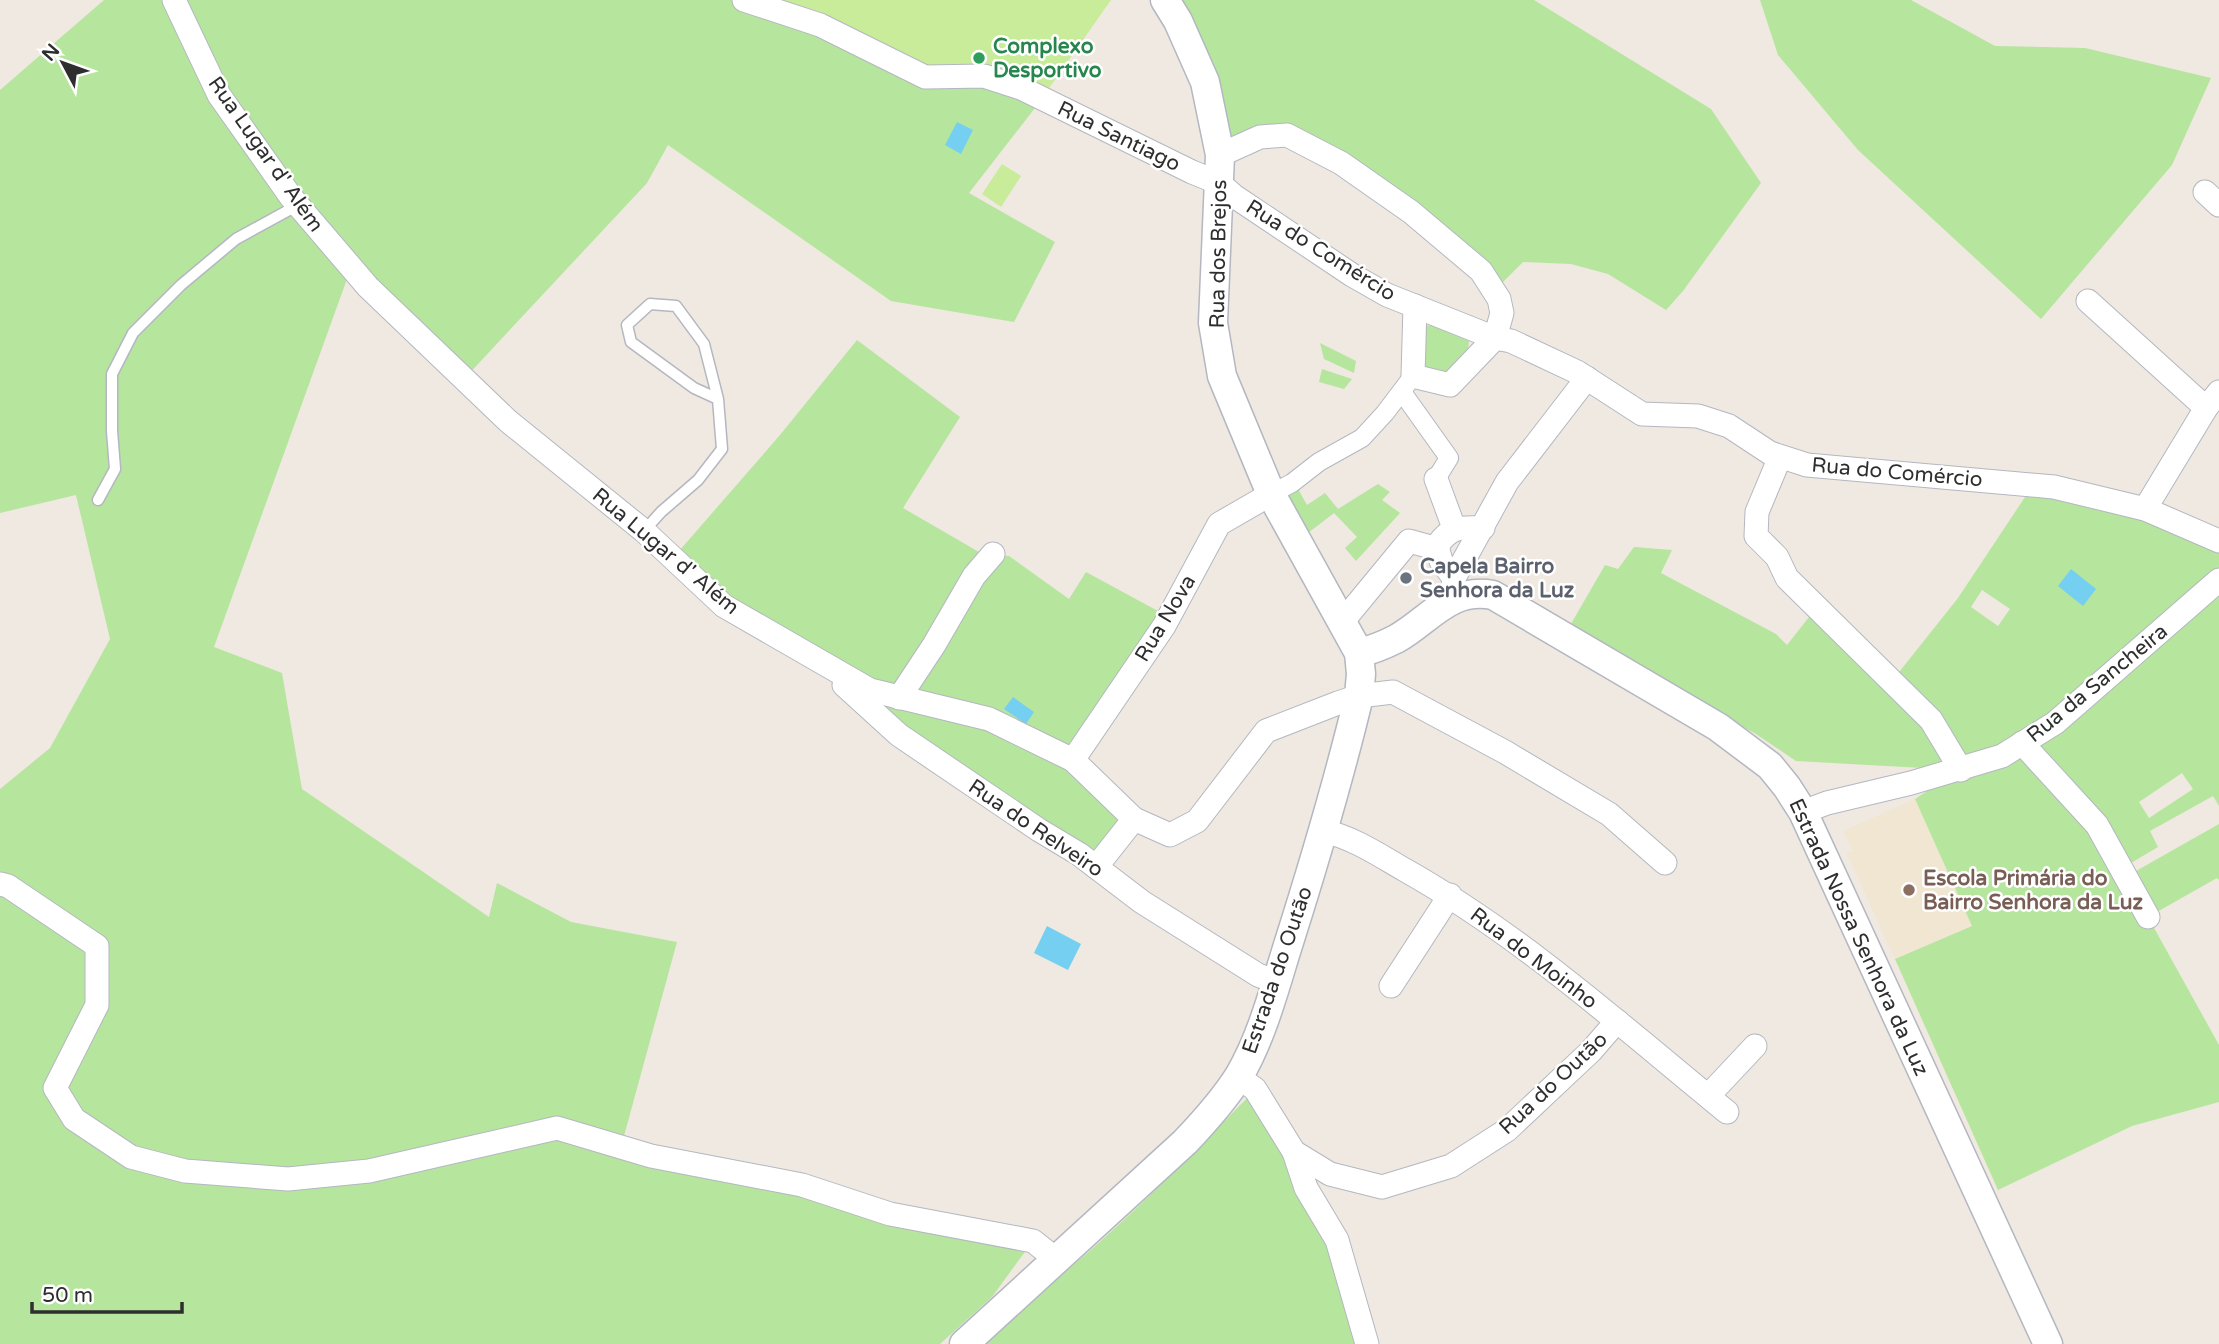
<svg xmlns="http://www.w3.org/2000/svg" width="2219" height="1344" viewBox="0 0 2219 1344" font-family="'Varela Round',sans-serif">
  <rect width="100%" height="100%" fill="#efe9e1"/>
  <!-- education -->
  <path fill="#f0e6d1" d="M1915,799l57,127 -77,33 -48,-106 6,-2 -10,-20z"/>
  <!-- green -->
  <g fill="#b6e59e" fill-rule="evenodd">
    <path d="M104,0h675l205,76 54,28 -69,89 86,49 -41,80 -123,-21 -223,-156 -21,38 -183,196 -113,-111 -137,379 68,26 20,116 187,128 8,-34 74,39 106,20 -56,205 414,91 -43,59 -52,47h-940v-555l50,-41 60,-109 -34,-144 -76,18v-423z"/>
    <path d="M1166,0h368l177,109 50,74 -78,108 -17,19 -58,-36 -37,-10 -48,-2 -29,29 -13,-20 -195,-136 -55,5z"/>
    <path d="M1760,0h151l84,46 90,2 126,30 -39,87 -131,154 -183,-169 -80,-95z"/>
    <path d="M1432,325l37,16 -1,9 -20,26 -29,-11 3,-39z"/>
    <path d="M857,340l103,77 -57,91 76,44 30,4 60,43 17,-27 83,45 -96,142 61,60 -38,48 -223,-155 -200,-154 107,-123z"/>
    <path d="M1320,343l36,18 -2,12 -30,-14z"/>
    <path d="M1322,369l30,10 -8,10 -25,-7z"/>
    <path d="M1378,484l12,8 -8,8 18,13 -44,48 -11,-13 12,-11 -23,-24 -30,23 -27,-33 21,-14 9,16 18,-12 13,16z"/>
    <path d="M2033,485l186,56v265l-6,-10 -63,35 8,16 -27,16 5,8 83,-47v56l-2,-2 -69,39 71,128v57l-87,24 -134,64 -103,-231 77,-33 -57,-127 44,-29 -163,-9 -40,-27 -188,-105 37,-64 13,4 16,-22 38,3 -11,23 115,61 11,11 30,-38 75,74 66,-83zM1982,590l28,19 -12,17 -27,-19zM2182,773l11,16 -44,29 -10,-16z"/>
    <path d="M1253,1092l23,28 91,224h-385c28,-28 59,-51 89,-77 64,-54 123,-115 182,-175z"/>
  </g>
  <!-- pitch -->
  <g fill="#c9ec9a">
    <path d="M779,0h332l-73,104 -17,-16 -96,-11z"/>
    <path d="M1002,164l19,12 -20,31 -19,-13z"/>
  </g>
  <!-- water -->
  <g fill="#75cff0">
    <path d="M957,122l16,8 -12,24 -16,-9z"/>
    <path d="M2071,569l25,20 -13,17 -25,-20z"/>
    <path d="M1013,697l21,15 -8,12 -22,-15z"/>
    <path d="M1047,926l34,18 -13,26 -34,-17z"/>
  </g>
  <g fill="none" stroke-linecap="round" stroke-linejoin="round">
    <!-- service casing -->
    <g stroke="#b4b7c1" stroke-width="13">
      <g id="service">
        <path d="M98,500l17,-31 -3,-38v-57l21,-41 48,-48 55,-46 62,-34"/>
        <path d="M644,531l17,-19 37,-32 24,-31 -4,-50 -14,-55 -28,-38 -26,-2 -23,21 4,17 63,46 24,11"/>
      </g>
    </g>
    <!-- pedestrian casing -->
    <g stroke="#b4b7c1" stroke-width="20">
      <g id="pedestrian">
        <path d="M1402,392l47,66 -13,21"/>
        <path d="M1271,494l21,-11 27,-21 43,-24 23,-25 28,-37"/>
      </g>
    </g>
    <!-- minor casing -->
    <g stroke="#b4b7c1" stroke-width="25">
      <g id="minor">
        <path d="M174,0l45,95 72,102 77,90 140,134 136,110 80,75 146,84 119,29 84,41 61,59 36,16 27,-14 69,-90 72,-28 21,-7 34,-4 112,60 104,62 56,49"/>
        <path d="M744,0l76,25 105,52 59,-1 37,12 171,84 27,11 15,13 118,79 35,20 108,43 16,3 66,31 65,42 56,2 31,10 41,27 37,12 247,22 91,22 74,32"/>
        <path d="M1220,155l40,-18 27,-2 54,28 70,49 70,59 18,28 3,14 -7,25 -45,47 -37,-9 2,-70"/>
        <path d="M2205,192l14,13"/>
        <path d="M2088,301l118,107"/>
        <path d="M1780,457l-23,55 -1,24 21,21 10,21 144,142 30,50"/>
        <path d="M1436,479l18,49"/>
        <path d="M2145,509l61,-101 13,-16"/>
        <path d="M1454,578l-13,-17 -4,-15c13,-20 24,-19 46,-18"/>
        <path d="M1451,600l3,-22 53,-96 80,-104"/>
        <path d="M1343,621l66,-80 29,8"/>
        <path d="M844,685l55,50 140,95 40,24 63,48 116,73 18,7"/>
        <path d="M899,698l35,-53 40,-69 19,-22"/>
        <path d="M2022,743l75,82 51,92"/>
        <path d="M1073,760l91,-134 55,-102 52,-30"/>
        <path d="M1803,812l24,-9 84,-20 91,-27 53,-33 164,-143"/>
        <path d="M1324,831c30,7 55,24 81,39 117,66 219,158 322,242"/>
        <path d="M1096,867l38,-48"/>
        <path d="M0,884l8,2 89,60v59l-42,83 19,31 57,38 54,14 103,8 81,-8 188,-43 94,28 151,29 88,29 143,27 24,19"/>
        <path d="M1391,986l59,-91"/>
        <path d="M1238,1077l17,12 39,63 12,36 31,52 30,104"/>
        <path d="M1708,1096l47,-50"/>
        <path d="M1294,1152l36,22 52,13 69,-21 56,-36 84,-79 26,-30"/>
      </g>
    </g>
    <!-- tertiary casing -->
    <g stroke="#b4b7c1" stroke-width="31">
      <g id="tertiary">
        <path d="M1359,653c13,-3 25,-8 37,-14 34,-19 53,-52 97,-44l225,132 52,39 17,21 16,25 245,532"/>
        <path d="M964,1344l221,-202c20,-21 39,-42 54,-66 24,-41 36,-90 50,-134 26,-82 50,-163 70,-246l2,-22 -2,-21 -88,-159 -49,-118 -9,-53 7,-168 -15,-73 -27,-61 -13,-21"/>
      </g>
    </g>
    <!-- service -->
    <use href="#service" stroke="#fff" stroke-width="10"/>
    <!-- pedestrian -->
    <use href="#pedestrian" stroke="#fff" stroke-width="18"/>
    <!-- minor -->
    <use href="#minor" stroke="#fff" stroke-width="23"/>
    <!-- tertiary -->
    <use href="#tertiary" stroke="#fff" stroke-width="28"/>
  </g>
  <!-- markers -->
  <circle fill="#2e9e5b" stroke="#fff" stroke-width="2.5" cx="979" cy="58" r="7"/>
  <circle fill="#6b7280" stroke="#fff" stroke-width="2.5" cx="1406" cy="578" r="7"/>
  <circle fill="#8d6e63" stroke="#fff" stroke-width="2.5" cx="1909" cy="890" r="7"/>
  <g text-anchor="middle" stroke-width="5" stroke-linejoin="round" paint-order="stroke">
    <!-- leisure labels -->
    <g font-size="21" font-weight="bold" fill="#27864d" stroke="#fff" text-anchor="start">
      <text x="993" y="53">Complexo<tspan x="993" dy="24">Desportivo</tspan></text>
    </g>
    <!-- street labels -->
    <g font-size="21" fill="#2e2e2e" stroke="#fff">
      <text transform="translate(1119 136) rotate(26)" y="7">Rua Santiago</text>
      <text transform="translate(266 154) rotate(55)" y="7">Rua Lugar d' Além</text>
      <text transform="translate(1321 250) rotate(32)" y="7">Rua do Comércio</text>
      <text transform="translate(1218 254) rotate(-89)" y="7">Rua dos Brejos</text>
      <text transform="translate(1897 472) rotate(5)" y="7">Rua do Comércio</text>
      <text transform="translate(666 551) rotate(40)" y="7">Rua Lugar d' Além</text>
      <text transform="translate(1165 618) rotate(-59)" y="7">Rua Nova</text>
      <text transform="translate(2097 683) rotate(-39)" y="7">Rua da Sancheira</text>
      <text transform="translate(1036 828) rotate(34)" y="7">Rua do Relveiro</text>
      <text transform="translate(1859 937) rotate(65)" y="7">Estrada Nossa Senhora da Luz</text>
      <text transform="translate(1534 958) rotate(37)" y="7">Rua do Moinho</text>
      <text transform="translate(1277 970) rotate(-71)" y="7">Estrada do Outão</text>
      <text transform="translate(1553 1083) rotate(-43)" y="7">Rua do Outão</text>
    </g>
    <!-- worship labels -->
    <g font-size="21" font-weight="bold" fill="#5b616d" stroke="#fff" text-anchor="start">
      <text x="1420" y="573">Capela Bairro<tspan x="1420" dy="24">Senhora da Luz</tspan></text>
    </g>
    <!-- education labels -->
    <g font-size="21" font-weight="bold" fill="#785e54" stroke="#fff" text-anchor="start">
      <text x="1923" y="885">Escola Primária do<tspan x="1923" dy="24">Bairro Senhora da Luz</tspan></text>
    </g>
  </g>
  <!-- north arrow -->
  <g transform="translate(63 63) rotate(311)" stroke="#ffffff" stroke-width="5" paint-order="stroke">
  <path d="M0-5L12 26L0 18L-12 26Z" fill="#2e2e2e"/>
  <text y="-10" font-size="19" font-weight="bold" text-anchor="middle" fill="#2e2e2e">N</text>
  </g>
  <!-- scale -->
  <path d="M32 1302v10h150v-10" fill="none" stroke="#2e2e2e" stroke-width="3.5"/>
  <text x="42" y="1302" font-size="21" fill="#2e2e2e" stroke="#ffffff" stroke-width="5" paint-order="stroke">50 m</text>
</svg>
